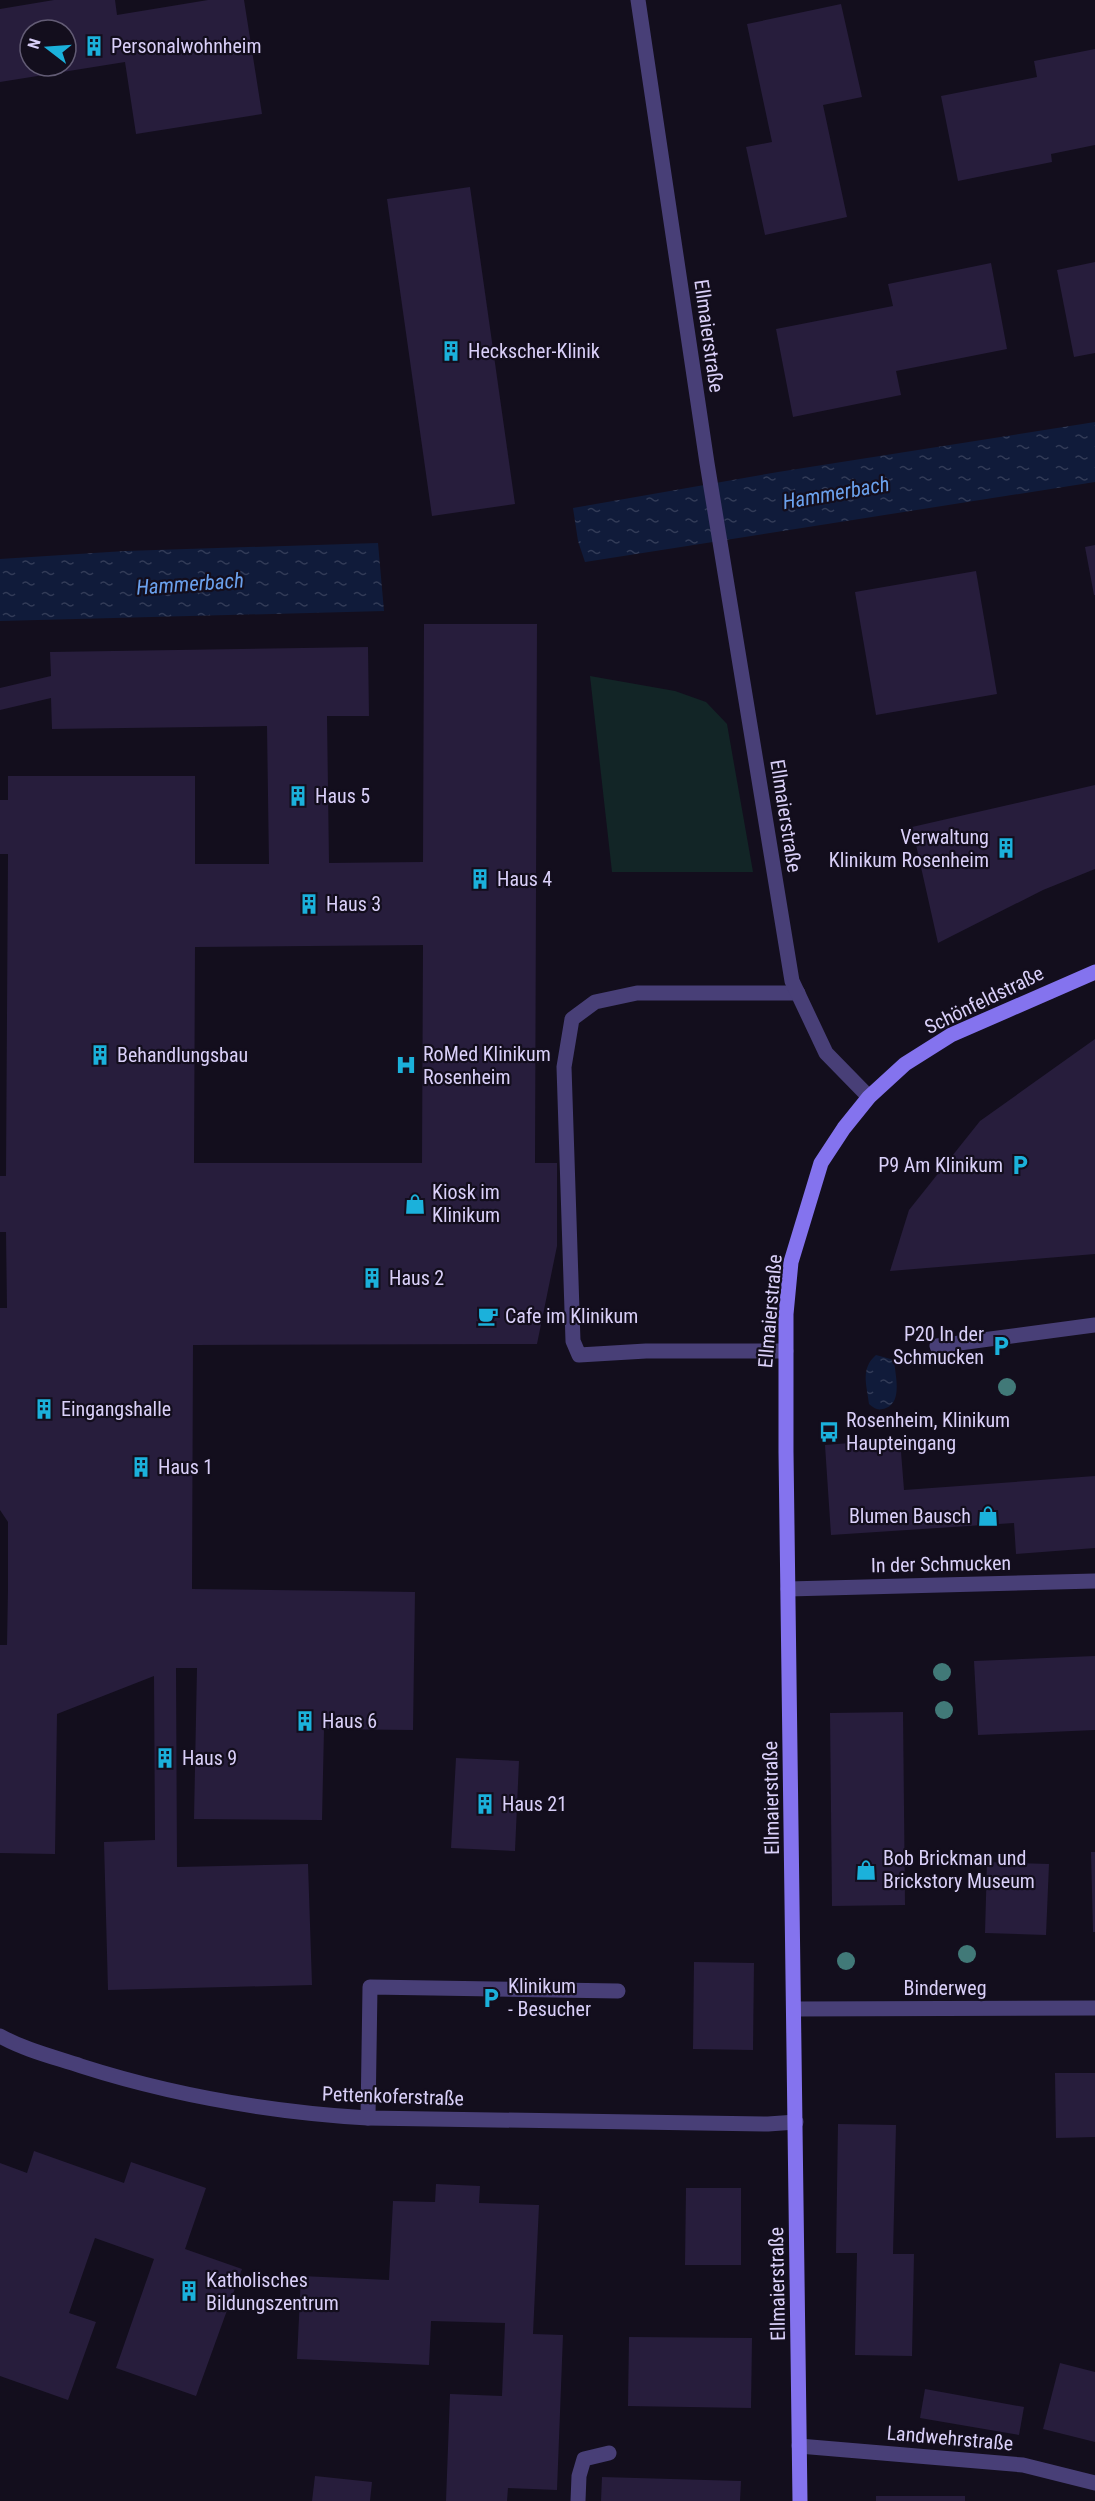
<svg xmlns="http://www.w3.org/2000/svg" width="1095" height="2501" viewBox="0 0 1095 2501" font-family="'Roboto Condensed',sans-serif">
  <defs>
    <pattern id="water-ripples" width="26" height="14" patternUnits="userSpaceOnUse" patternTransform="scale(1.5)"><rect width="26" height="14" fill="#101b3a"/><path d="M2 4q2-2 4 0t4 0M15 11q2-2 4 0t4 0" fill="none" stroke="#323b57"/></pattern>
  </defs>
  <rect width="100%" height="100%" fill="#130e1d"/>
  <!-- green -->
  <path fill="#122526" d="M590,676l85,15 31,11 21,22 26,148h-141z"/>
  <!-- water -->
  <g fill="url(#water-ripples)">
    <path d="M1095,422v60l-510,80 -7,-21 -5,-33 205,-36z"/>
    <path d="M378,543l6,68 -384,10v-62l125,-8z"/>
    <path d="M876,1355l18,5c1,14 9,42 -8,48 -8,3 -11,1 -17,-4 -2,-19 -9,-35 7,-49z"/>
  </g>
  <!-- building -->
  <g fill="#271d3c" fill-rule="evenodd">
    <path d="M54,0h61l2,15 91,-15h36l18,114 -126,20 -11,-72 -125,20v-73zM30,30h36v36h-36z"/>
    <path d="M841,4l21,93 -39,8 24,112 -82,18 -19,-88 26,-5 -25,-118z"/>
    <path d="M1095,49v96l-44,9 1,8 -94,19 -17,-85 96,-19 -3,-16z"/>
    <path d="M470,187l45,317 -83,12 -45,-317z"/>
    <path d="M1095,262v91l-21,4 -17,-87z"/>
    <path d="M991,263l16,86 -111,22 5,24 -108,22 -17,-88 117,-23 -5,-22z"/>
    <path d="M1095,545v50h-1l-9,-48z"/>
    <path d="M976,571l21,123 -121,21 -21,-123z"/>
    <path d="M424,624h113l-2,539h22v83l-20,98 -344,1 -1,244 223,3 -2,138 -89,-1 -2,91 -128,-1 3,-151h-21l1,199 131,-3 4,121 -204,5 -4,-148 51,-2 -1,-164 -97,38 -2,140 -55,-1v-208h7l1,-56v-67l-8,-12v-202h7l-1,-76h-6v-56h6l2,-322h-8v-54h8v-24h187v88h74l-2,-138 -215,3 -1,-31 -51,12v-22l51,-12 -1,-24 318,-5 1,69h-42l2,147 94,-1zM423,945l-1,218h-228l1,-216z"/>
    <path d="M1095,785v84l-52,21 -105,53 -26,-116z"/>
    <path d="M1095,1039v215l-205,17 19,-61 71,-89z"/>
    <path d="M900,1439l4,51 191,-14v72l-79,6 -2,-31 -183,12 -6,-90z"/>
    <path d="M1095,1656v74l-117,5 -4,-74z"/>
    <path d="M903,1712l2,193 -73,1 -2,-193z"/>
    <path d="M456,1758l63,3 -4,90 -64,-3z"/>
    <path d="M1091,1852h4v80h-2z"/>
    <path d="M987,1862l62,2 -3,71 -61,-2z"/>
    <path d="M694,1962l60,1 -1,87 -60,-1z"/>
    <path d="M1055,2073h40v64l-39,1z"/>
    <path d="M838,2124l58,1 -3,129h21l-2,102 -57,-1 2,-102h-21z"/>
    <path d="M34,2151l90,32 7,-21 75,26 -21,61 57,20 -46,127 -80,-28 38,-109 -59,-21 -26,75 27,9 -28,78 -68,-24v-213l27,10z"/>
    <path d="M436,2184l44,2 -1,17 60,2 -6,129 30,1 -6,155 -49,-2 -1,13h-61l4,-107 52,2 3,-73 -74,-2 -2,44 -132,-6 4,-83 88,4 4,-79 42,1z"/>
    <path d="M686,2188h55v77h-56z"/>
    <path d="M629,2337l123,1 -1,70 -123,-2z"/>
    <path d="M1060,2363l35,9v70l-52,-13z"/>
    <path d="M925,2389l99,18 -5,28 -99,-17z"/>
    <path d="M315,2476l57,6 -2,19h-58z"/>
    <path d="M602,2477l139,4 -1,20h-139z"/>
    <rect x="876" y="2496" width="89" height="5"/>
  </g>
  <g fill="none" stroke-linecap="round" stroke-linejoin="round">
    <!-- lane -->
    <g stroke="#483f77" stroke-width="15">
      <path d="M937,1346l158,-21"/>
      <path d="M786,1351h-140l-67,4 -6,-14 -9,-274 8,-48 23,-17 42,-9h161"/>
      <path d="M368,2118l2,-131 248,4"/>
      <path d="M578,2501l1,-25 5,-17 25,-6"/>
    </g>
    <!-- street -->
    <g stroke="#483f77" stroke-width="15">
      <path d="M638,0l69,463 85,518 34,72 43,44"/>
      <path d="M788,1589l307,-8"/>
      <path d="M795,2009l300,-1"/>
      <path d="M0,2036c25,14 54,21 81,30 94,30 188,46 287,52l400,6 28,-2"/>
      <path d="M799,2446l224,19 72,18"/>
    </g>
    <!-- secondary -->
    <path stroke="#8473ee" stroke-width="15" d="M800,2501l-14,-1049v-138l5,-52 30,-99 23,-35 25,-31 36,-33 46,-29 144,-63"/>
  </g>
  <!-- trees -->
  <g fill="#417978">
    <circle cx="1007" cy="1387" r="9"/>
    <circle cx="942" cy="1672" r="9"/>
    <circle cx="944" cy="1710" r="9"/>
    <circle cx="967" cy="1954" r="9"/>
    <circle cx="846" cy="1961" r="9"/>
  </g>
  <!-- icons -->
  <defs>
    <g id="building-bare" transform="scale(1.62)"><path d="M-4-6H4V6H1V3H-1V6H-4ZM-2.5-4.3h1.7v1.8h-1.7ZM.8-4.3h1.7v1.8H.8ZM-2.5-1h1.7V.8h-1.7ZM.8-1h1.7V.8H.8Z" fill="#1bb1db" stroke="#130e1d" stroke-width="2.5" paint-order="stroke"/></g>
    <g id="hospital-bare" transform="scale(1.62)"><path d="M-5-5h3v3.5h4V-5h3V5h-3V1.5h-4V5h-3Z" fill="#1bb1db" stroke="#130e1d" stroke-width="2.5" paint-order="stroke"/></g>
    <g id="parking-bare" transform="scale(1.62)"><path d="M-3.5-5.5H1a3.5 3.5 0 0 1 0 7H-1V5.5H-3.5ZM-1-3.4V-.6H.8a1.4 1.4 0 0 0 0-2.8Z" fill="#1bb1db" stroke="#130e1d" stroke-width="2.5" paint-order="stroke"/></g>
    <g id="shop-bare" transform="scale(1.62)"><path d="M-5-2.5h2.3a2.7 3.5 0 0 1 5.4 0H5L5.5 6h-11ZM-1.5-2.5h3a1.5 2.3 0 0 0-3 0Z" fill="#1bb1db" stroke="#130e1d" stroke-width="2.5" paint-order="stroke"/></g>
    <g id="cafe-bare" transform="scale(1.62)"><path d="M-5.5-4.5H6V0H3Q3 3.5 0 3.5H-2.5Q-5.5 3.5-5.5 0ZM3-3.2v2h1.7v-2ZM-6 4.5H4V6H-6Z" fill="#1bb1db" stroke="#130e1d" stroke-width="2.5" paint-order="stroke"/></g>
    <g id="bus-bare" transform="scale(1.62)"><path d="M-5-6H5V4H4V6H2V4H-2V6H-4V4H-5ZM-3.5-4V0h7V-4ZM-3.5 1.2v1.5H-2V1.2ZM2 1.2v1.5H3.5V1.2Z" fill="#1bb1db" stroke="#130e1d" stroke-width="2.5" paint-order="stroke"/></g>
  </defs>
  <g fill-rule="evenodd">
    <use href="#building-bare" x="94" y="46"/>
    <use href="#building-bare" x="451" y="351"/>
    <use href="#building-bare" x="298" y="796"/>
    <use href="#building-bare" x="1006" y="848"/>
    <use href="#building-bare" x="480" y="879"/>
    <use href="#building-bare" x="309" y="904"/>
    <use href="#building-bare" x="100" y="1055"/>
    <use href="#hospital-bare" x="406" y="1065"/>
    <use href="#parking-bare" x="1020" y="1165"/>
    <use href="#shop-bare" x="415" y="1204"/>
    <use href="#building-bare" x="372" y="1278"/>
    <use href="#cafe-bare" x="488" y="1316"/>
    <use href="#parking-bare" x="1001" y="1346"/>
    <use href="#building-bare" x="44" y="1409"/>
    <use href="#bus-bare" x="829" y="1432"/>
    <use href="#building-bare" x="141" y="1467"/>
    <use href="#shop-bare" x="988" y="1516"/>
    <use href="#building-bare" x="305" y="1721"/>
    <use href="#building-bare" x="165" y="1758"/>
    <use href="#building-bare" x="485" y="1804"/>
    <use href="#shop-bare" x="866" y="1870"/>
    <use href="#parking-bare" x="491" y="1998"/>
    <use href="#building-bare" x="189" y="2291"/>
  </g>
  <g text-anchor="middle" stroke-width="4.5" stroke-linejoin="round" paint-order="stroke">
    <!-- poi labels -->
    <g font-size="20" fill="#dad0f9" stroke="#130e1d" text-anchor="start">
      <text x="111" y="53">Personalwohnheim</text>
      <text x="468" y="358">Heckscher-Klinik</text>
      <text x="315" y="803">Haus 5</text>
      <text x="989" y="844" text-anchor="end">Verwaltung<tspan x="989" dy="23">Klinikum Rosenheim</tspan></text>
      <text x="497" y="886">Haus 4</text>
      <text x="326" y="911">Haus 3</text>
      <text x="423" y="1061">RoMed Klinikum<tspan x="423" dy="23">Rosenheim</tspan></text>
      <text x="117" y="1062">Behandlungsbau</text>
      <text x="1003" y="1172" text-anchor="end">P9 Am Klinikum</text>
      <text x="432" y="1199">Kiosk im<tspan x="432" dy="23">Klinikum</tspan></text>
      <text x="389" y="1285">Haus 2</text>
      <text x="505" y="1323">Cafe im Klinikum</text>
      <text x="984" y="1341" text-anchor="end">P20 In der<tspan x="984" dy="23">Schmucken</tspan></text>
      <text x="61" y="1416">Eingangshalle</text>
      <text x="846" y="1427">Rosenheim, Klinikum<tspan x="846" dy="23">Haupteingang</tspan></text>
      <text x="158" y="1474">Haus 1</text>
      <text x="971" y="1523" text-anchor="end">Blumen Bausch</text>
      <text x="322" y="1728">Haus 6</text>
      <text x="182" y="1765">Haus 9</text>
      <text x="502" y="1811">Haus 21</text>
      <text x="883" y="1865">Bob Brickman und<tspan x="883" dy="23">Brickstory Museum</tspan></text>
      <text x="508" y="1993">Klinikum<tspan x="508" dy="23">- Besucher</tspan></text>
      <text x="206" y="2287">Katholisches<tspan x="206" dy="23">Bildungszentrum</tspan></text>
    </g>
    <!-- street labels -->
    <g font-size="20" fill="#dad0f9" stroke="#130e1d">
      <text transform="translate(709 336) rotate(82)" y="7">Ellmaierstraße</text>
      <text transform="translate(786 816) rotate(81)" y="7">Ellmaierstraße</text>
      <text transform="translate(984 1000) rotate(-26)" y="7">Schönfeldstraße</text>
      <text transform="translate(770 1311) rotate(-85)" y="7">Ellmaierstraße</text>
      <text transform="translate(941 1564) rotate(-1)" y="7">In der Schmucken</text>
      <text transform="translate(771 1798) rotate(-91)" y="7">Ellmaierstraße</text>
      <text x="945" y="1995">Binderweg</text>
      <text transform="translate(393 2096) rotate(2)" y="7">Pettenkoferstraße</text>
      <text transform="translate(777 2284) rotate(-91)" y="7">Ellmaierstraße</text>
      <text transform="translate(950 2438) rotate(5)" y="7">Landwehrstraße</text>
    </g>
    <!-- water labels -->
    <g font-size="21" font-style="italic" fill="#6ba1ed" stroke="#130e1d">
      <text transform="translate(836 493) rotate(-10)" y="7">Hammerbach</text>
      <text transform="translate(190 584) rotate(-4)" y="7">Hammerbach</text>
    </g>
  </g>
  <!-- north arrow -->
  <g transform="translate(48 48) rotate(287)"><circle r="28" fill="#130e1d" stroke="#635c75" stroke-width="1.5"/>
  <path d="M0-4.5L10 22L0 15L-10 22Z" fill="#1bb1db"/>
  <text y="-9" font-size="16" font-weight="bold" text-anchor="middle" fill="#dad0f9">N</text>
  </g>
</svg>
